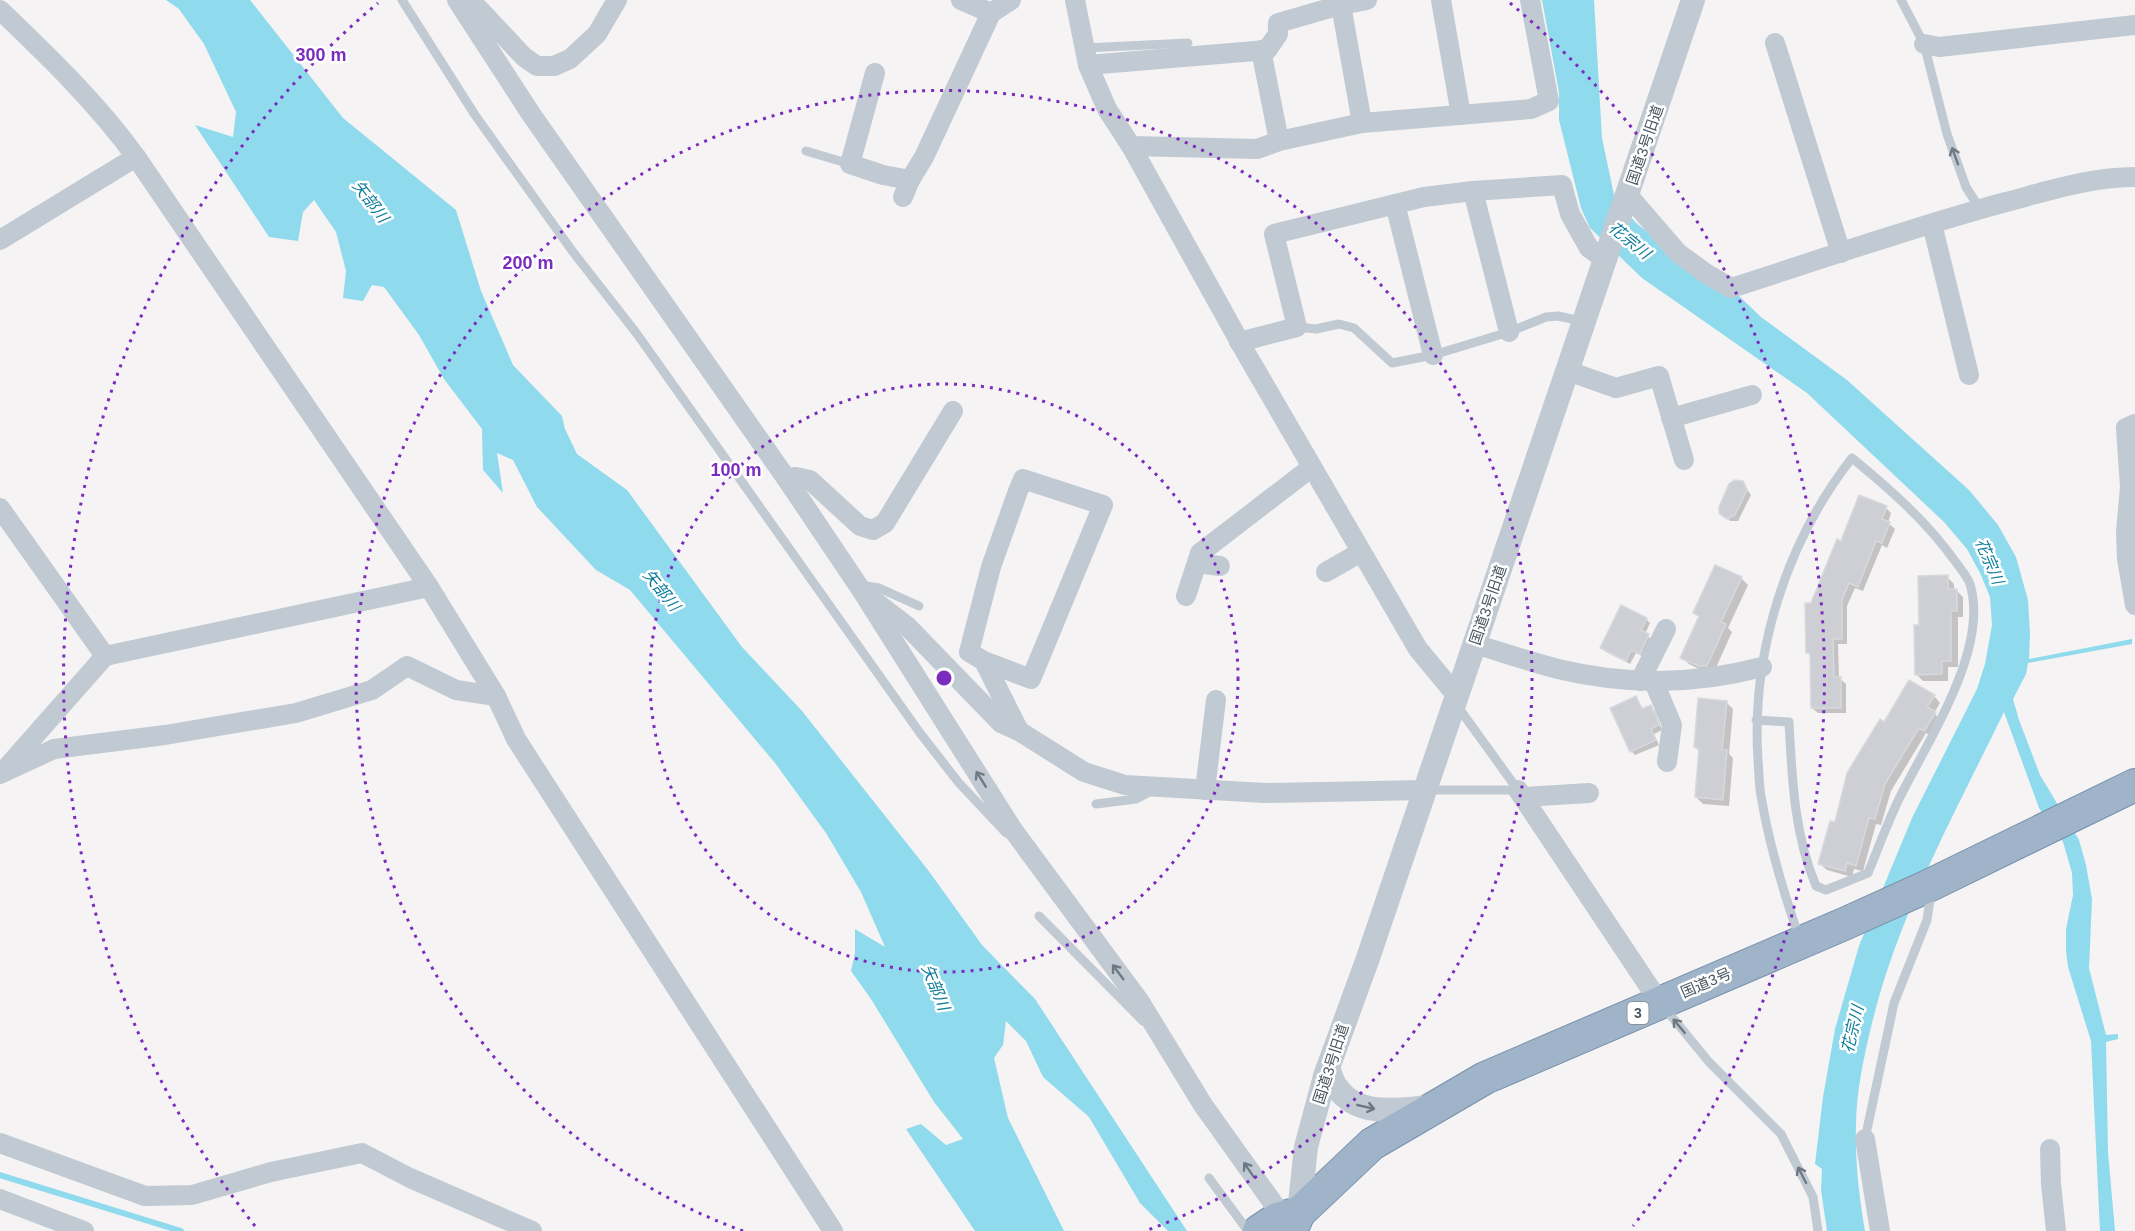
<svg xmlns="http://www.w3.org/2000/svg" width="2135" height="1231" viewBox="0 0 2135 1231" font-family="Helvetica,'Noto Sans JP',sans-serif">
  <rect width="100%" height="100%" fill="#f5f3f3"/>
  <!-- water -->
  <g fill="#90daee">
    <path d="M166,0h84l93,118 113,92 25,81 32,74 49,51 3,13 12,25 50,36 115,157 60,64 126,159 54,75 53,54 152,232h-19l-28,-28 -51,-86 -46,-40 -17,-36 -20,-20 -3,24 -9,13 14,60 56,113h-89l-69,-102 15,-5 25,21 17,-6 -29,-37 -63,-103 -20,-28 4,-18v-24l30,18 -24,-55 -35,-59 -51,-70 -145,-173 -34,-20 -59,-63 -24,-47 -16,-7 6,40 -20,-23 -1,-41 -38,-50 -25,-44 -35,-48 -12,-2 -9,16 -20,-3 3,-27 -10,-39 -22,-32 -11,12 -5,29 -29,-4 -74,-112 38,12 3,-25 -32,-68 -25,-35z"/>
    <path d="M1542,0h52l8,138 12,57 21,27 39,32 63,40 24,23 86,63 122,110 29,35 18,32 12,43 2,34 -1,25 103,-20v5l-104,19 -2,11 -13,25 6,21 21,55 39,65 7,25 6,34 -3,69 17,67 12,-1v5l-12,3 2,110 7,79h-15l-9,-190 -23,-74 -2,-16v-22l7,-34 -1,-22 -9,-31 -24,-34 -35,-96c-50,103 -104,199 -132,311 -8,33 -16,69 -16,103 -1,36 3,70 9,105h-38l-6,-41 1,-21 -7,-5 8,-67 12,-68 24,-83 53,-128 65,-129 8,-25 7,-39 -2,-28 -10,-24 -13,-24 -23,-27 -137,-129 -165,-115 -52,-50 -9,-20 -22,-88v-28z"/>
  </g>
  <!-- shadow -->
  <g fill="#0003">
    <path d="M1744,485l7,10 -13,26h-8l-9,-9z"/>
    <path d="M1886,508l5,5 -3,10 7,6 -8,19 -5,-3 -19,46 -8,-3 -8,18v38h-9l1,34 7,6v29h-28l-6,-5v-51l-5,-5 5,-48 30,-62z"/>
    <path d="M1947,577l7,7v6h2l7,7v20h-5v50h-10v14h-25l-7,-7 4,-48z"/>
    <path d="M1741,578l7,7 -20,43 4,4 -18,40 -7,1 -18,-9 -7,-7 18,-40 -5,-4z"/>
    <path d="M1646,619l4,4 -5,11 7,6 -8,17 -8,-4 -6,11 -24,-12 -4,-4z"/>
    <path d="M1934,696l6,7 -6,10 7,7 -10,16 -5,-3 -35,58 -10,34 -5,-1 -13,47 -9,-2 -2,8 -25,-7 -7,-6 16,-40 49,-100z"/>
    <path d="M1636,698l8,12 6,-3 5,4 7,19 -8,4 5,11 -24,10 -4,-4z"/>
    <path d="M1726,702l7,7 -4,45 4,4 -4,48 -26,-2 -7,-7 4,-45 -5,-5z"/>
  </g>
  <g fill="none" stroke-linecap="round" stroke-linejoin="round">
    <!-- stream -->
    <path stroke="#90daee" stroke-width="6" d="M0,1175l181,56"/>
  </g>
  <!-- building -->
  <g fill="#cdcfd5" stroke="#d7d9de" stroke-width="1.5">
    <path d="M1734,480l9,1 4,9 -12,25 -8,4 -8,-6v-6l10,-23z"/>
    <path d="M1859,495l28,11 -5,13 8,3 -8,21 -6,-2 -18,46 -9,-4 -7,17v39h-9l1,38h7v31h-30l-1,-55h-4l-1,-50h6l26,-64 4,2z"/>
    <path d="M1715,565l27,12 -21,45 5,2 -19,42h-8l-19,-8 19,-42 -6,-3z"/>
    <path d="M1948,575v14h9v22h-6v50h-9v13l-27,1 -1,-50h5l-1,-49z"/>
    <path d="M1621,605l26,13 -6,12 8,4 -9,20 -9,-4 -5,11 -26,-13z"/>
    <path d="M1909,680l26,15 -8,12 9,5 -12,19 -5,-3 -34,56 -10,35 -6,-1 -13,48 -9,-3 -2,8 -27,-7 12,-43 5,1 12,-49 33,-54 4,3z"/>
    <path d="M1636,696l6,13 9,-4 8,20 -8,4 5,11 -26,12 -20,-44z"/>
    <path d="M1698,698l29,3 -5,49h5l-4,50 -28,-3 4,-49 -5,-1z"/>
  </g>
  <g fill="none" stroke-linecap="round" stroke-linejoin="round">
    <!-- trunk casing -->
    <g stroke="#7690ad" stroke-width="34">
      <g id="trunk">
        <path d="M1259,1231l18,-12 22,-6"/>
        <path d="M1291,1231l8,-18 73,-69 113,-66 359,-154 82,-37 209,-102"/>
      </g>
    </g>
    <!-- service -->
    <g stroke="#c1cad2" stroke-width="9">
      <path d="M402,0l73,115 98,137 64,82 283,399 39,50 47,50"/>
      <path d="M1901,0l23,44 23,90 19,53 14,22"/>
      <path d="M1085,48l103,-5"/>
      <path d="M806,151l44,13"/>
      <path d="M1297,327l19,2 23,-5 15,4 38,35 41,-8 76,-23 37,-15 12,-1 23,5"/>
      <path d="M860,585l19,3 40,18"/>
      <path d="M1458,707l60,83"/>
      <path d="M1756,720l33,2c3,56 5,112 27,164l10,4 42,-17c10,-24 19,-49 30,-72 28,-58 92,-151 72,-217 -3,-8 -10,-16 -15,-23 -29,-40 -65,-72 -103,-103 -66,84 -101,195 -94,302 1,12 1,25 3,36 8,48 22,95 38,141"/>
      <path d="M1428,790h90"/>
      <path d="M1096,804l40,-5 15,-8"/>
      <path d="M1039,916l104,105"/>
      <path d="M1663,1006l46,56 72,72 32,63 5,34"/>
      <path d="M1865,1139l29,-136 33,-83 4,-27"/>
      <path d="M1209,1178l39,53"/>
    </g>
    <!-- minor -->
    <g stroke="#c1cad2" stroke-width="20">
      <path d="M457,0l74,114 255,364 76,113 151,239 127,172 63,103 80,112"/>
      <path d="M468,0l11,9 45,48 13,9h17l16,-7 27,-25 20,-34"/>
      <path d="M961,0l30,13"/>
      <path d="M1075,0l13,65 19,44 24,37 116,209 171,294 39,47"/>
      <path d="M1441,0l20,115"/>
      <path d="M1341,5l21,118"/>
      <path d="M0,10c48,46 97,93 136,147l293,430 67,109 20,43 317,492"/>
      <path d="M1775,43l66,210"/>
      <path d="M1924,44l15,3 196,-22"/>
      <path d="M1261,50l18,91"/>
      <path d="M1088,65l179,-15 11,-16v-11l63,-18 26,-5"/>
      <path d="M875,73l-25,91 33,11 27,5 14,-23 67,-144 20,-13"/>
      <path d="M1131,146l126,3 22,-8 83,-18 169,-14 18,-8 -19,-101"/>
      <path d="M1473,191l36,141"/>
      <path d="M1628,195l50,58 29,21 24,14c91,-29 182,-61 275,-86 42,-11 85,-25 129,-25"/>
      <path d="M903,197l7,-17"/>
      <path d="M1395,204l38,151"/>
      <path d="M1932,224l37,151"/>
      <path d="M0,240l136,-83"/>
      <path d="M1239,342l58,-15 -23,-93 150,-37 49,-6 89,-6 8,29 19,34 17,12"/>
      <path d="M1568,371l48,17 43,-12 25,84"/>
      <path d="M1671,418l81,-23"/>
      <path d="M2135,424l-9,4 4,59 -4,45 1,27 8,46"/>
      <path d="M786,478l10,-1 14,3 50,46 13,4 12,-7 68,-112"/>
      <path d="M0,508l105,148"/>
      <path d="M1197,563l23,3"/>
      <path d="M1326,572l35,-20"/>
      <path d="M1186,596l14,-43 112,-86"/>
      <path d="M873,600l35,27 93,96 18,8 65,41 41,13 140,8 160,-3"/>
      <path d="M1474,644c28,8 56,18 84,25 67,16 137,16 204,-2"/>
      <path d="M984,661l47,18 72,-174 -80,-26 -5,12 -27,76 -22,85 15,9 35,70"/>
      <path d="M1640,681l26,-52"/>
      <path d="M1654,682l18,43 -5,37"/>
      <path d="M8,766l97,-110 324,-69"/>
      <path d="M0,774l54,-25 111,-14 131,-22 76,-23 35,-24 49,24 40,6"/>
      <path d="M1205,790l11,-90"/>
      <path d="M1518,790l142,213"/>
      <path d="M1523,797l66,-4"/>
      <path d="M1865,1139l15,92"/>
      <path d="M0,1143l145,53 47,-1 79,-23 91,-19 48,25 122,53"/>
      <path d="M2050,1149l1,35 5,47"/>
      <path d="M0,1199l84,32"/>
    </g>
    <!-- tertiary -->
    <g stroke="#c1cad2" stroke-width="24">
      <path d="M1328,1068c3,7 5,16 10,21 21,29 62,20 93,18"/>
      <path d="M1299,1213l7,-66 19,-71 43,-118 325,-958"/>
    </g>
    <!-- trunk -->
    <use href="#trunk" stroke="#9fb4c9" stroke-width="32"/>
  </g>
  <!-- one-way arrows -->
  <defs><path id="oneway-shaft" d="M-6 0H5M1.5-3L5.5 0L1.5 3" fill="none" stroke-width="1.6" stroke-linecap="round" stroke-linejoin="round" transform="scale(1.5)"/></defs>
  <g stroke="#6e7983">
    <use href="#oneway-shaft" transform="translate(1955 156) rotate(-110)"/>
    <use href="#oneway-shaft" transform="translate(981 779) rotate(-122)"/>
    <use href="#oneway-shaft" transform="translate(1118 972) rotate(-127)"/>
    <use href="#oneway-shaft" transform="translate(1679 1026) rotate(-130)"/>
    <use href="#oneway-shaft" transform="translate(1366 1107) rotate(13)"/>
    <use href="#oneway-shaft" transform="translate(1249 1170) rotate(-125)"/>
    <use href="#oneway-shaft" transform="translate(1802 1175) rotate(-117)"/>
  </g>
  <!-- distance rings -->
  <g fill="none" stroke="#7b2cbf" stroke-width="3" stroke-dasharray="3 6">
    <circle cx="944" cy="678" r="294"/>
    <path d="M743 1231A588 588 0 1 1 1145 1231"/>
    <path d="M255 1226A881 881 0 0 1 378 3M1510 3A881 881 0 0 1 1633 1226"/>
  </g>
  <g text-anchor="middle" stroke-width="5" stroke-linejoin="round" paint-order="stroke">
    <!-- shield labels -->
    <rect fill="#fff" stroke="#808990" stroke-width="1.5" x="1627.5" y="1002" width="21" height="22" rx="4.5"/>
    <g font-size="14" font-weight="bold" fill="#4a5661">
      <text x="1638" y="1018">3</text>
    </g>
    <!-- street labels -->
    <g font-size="15" fill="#4a5661" stroke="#fff">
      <text transform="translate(1645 145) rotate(-71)" y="5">国道3号旧道</text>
      <text transform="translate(1488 605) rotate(-71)" y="5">国道3号旧道</text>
      <text transform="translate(1706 983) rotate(-23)" y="5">国道3号</text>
      <text transform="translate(1331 1064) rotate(-72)" y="5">国道3号旧道</text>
    </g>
    <!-- water labels -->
    <g font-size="16" font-style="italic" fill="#0c7c9b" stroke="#fff">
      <text transform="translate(371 201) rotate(53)" y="6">矢部川</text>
      <text transform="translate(1630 240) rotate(39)" y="6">花宗川</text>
      <text transform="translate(1990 561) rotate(67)" y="6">花宗川</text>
      <text transform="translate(662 590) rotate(51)" y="6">矢部川</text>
      <text transform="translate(936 987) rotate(68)" y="6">矢部川</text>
      <text transform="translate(1852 1029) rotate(-77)" y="6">花宗川</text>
    </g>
  </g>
  <circle cx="944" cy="678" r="9" fill="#7b2cbf" stroke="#fff" stroke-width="3"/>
  <g font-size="18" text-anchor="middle" font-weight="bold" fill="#7b2cbf" stroke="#fff" stroke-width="5" stroke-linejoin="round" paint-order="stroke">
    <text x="321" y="61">300 m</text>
    <text x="528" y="269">200 m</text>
    <text x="736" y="476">100 m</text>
  </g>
</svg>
